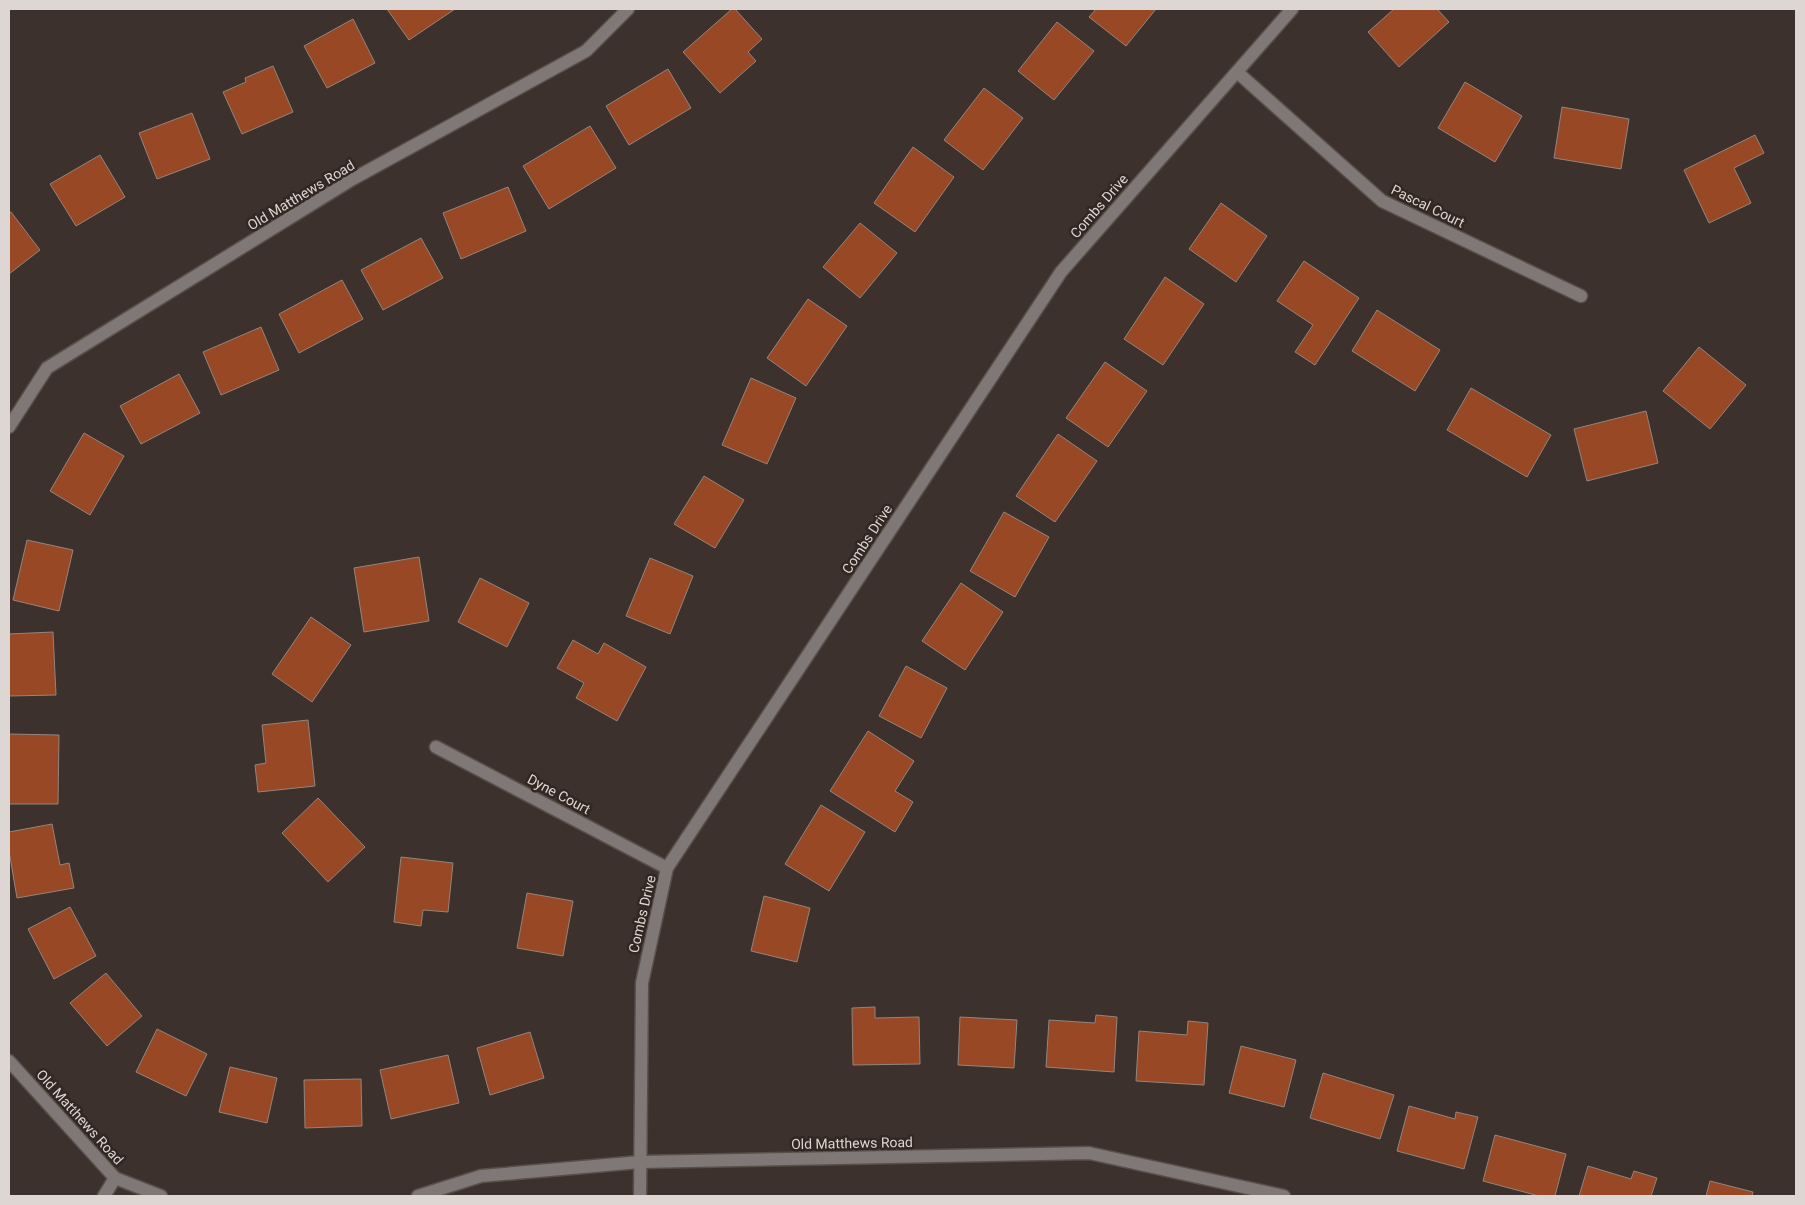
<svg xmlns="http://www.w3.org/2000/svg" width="1805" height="1205" viewBox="0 0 1805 1205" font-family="Roboto,sans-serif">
  <rect width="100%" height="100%" fill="#3c312c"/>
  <!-- building -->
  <g fill="#984825" stroke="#93857f">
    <path d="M387,9h68l-46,31z"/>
    <path d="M732,9h3l27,30 -14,13 8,9 -36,32 -37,-41z"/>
    <path d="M1096,9h60l-30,37 -37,-29z"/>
    <path d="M1394,9h43l12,13 -50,45 -31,-35z"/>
    <path d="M353,19l22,44 -48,25 -23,-42z"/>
    <path d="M1057,22l37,29 -40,49 -36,-29z"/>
    <path d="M273,66l20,46 -51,22 -19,-42 23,-10 -1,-4z"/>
    <path d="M668,69l23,39 -62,37 -23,-39z"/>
    <path d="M1465,82l57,34 -27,46 -57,-34z"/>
    <path d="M984,88l39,30 -40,52 -39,-30z"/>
    <path d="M1562,107l67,12 -8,50 -67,-11z"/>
    <path d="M192,113l18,46 -53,20 -18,-46z"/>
    <path d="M590,126l26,42 -67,41 -26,-43z"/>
    <path d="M1755,135l9,18 -30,15 17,35 -42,20 -25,-53z"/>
    <path d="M913,147l41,30 -39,55 -41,-29z"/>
    <path d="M100,155l25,42 -49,29 -26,-42z"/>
    <path d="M508,187l18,44 -65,28 -18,-46z"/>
    <path d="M1221,203l46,33 -31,46 -47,-33z"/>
    <path d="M11,212l29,38 -31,24v-61z"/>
    <path d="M860,223l37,30 -37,45 -37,-31z"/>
    <path d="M421,238l22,40 -60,32 -22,-40z"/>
    <path d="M1304,261l55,37 -44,67 -20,-13 18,-27 -36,-24z"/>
    <path d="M1165,277l39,27 -41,61 -39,-26z"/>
    <path d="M342,280l21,39 -64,34 -20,-39z"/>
    <path d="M808,299l39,27 -41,60 -39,-28z"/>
    <path d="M1377,310l63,40 -25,41 -63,-40z"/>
    <path d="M261,327l18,43 -58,25 -18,-43z"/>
    <path d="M1699,347l47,38 -36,44 -47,-38z"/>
    <path d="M1105,362l42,29 -39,56 -42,-29z"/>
    <path d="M179,374l21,39 -59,31 -21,-38z"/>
    <path d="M751,378l45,20 -29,66 -45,-19z"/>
    <path d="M1471,388l80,47 -24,42 -80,-47z"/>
    <path d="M1646,411l12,52 -71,18 -13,-52z"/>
    <path d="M84,433l40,23 -34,59 -40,-24z"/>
    <path d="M1058,434l39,27 -42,61 -39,-26z"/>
    <path d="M704,476l40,24 -29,48 -41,-24z"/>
    <path d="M1004,512l45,25 -34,60 -45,-26z"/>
    <path d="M27,540l46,10 -14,61 -46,-11z"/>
    <path d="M419,557l10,64 -65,11 -10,-64z"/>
    <path d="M650,558l43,18 -23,58 -44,-18z"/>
    <path d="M480,578l49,25 -22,44 -49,-25z"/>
    <path d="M961,583l42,29 -38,58 -43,-29z"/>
    <path d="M311,617l40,28 -39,57 -40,-28z"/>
    <path d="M53,632l3,63 -47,1v-62z"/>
    <path d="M573,640l25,14 6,-11 42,24 -29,54 -41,-23 8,-15 -27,-15z"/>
    <path d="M906,666l41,22 -26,50 -42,-22z"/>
    <path d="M308,720l7,66 -57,6 -3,-27 11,-2 -4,-38z"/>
    <path d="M868,731l46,30 -19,30 18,11 -18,30 -65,-41z"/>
    <path d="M9,734l50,1 -1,69h-49z"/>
    <path d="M318,798l47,49 -37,35 -46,-49z"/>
    <path d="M821,805l44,27 -36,59 -44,-27z"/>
    <path d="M52,824l8,41 9,-2 5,25 -57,10 -8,-47v-19z"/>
    <path d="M401,857l52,6 -5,49 -25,-2 -2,16 -27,-4z"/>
    <path d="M527,893l46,8 -10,55 -46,-8z"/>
    <path d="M764,896l46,12 -13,54 -46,-11z"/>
    <path d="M70,907l26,49 -42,23 -26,-50z"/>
    <path d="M106,973l36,43 -35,30 -37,-43z"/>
    <path d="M875,1007v11l44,-1 1,47 -67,1 -1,-57z"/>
    <path d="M1096,1015l21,2 -3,55 -68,-5 3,-47 46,3z"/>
    <path d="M960,1017l57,3 -3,48 -56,-3z"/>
    <path d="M1188,1021l20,2 -4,62 -68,-4 3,-50 48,4z"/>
    <path d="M157,1029l50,25 -21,42 -50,-24z"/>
    <path d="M530,1032l14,46 -54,17 -13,-47z"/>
    <path d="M1241,1046l55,14 -12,47 -55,-14z"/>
    <path d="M448,1055l11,48 -68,16 -11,-49z"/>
    <path d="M230,1067l47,11 -10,45 -48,-11z"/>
    <path d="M1323,1073l71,22 -14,44 -70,-21z"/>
    <path d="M361,1079l1,47 -57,2 -1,-48z"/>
    <path d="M1409,1106l46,13 1,-7 22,5 -14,52 -67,-18z"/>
    <path d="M1495,1135l71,19 -11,42h-16l-56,-15z"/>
    <path d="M1588,1166l43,13 3,-8 23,7 -6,18h-72z"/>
    <path d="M1710,1181l43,11 -1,4h-46z"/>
  </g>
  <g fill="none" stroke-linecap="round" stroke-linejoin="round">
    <!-- minor casing -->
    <g stroke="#594f4a" stroke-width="15">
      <g id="minor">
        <path d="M1237,72l145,129 199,95"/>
        <path d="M9,427l38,-59 304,-188 235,-129 42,-42"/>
        <path d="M436,747l231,121"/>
        <path d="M9,1061l106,117 46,18"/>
        <path d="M104,1196l11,-18"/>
        <path d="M418,1196l63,-20 159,-14 449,-9 195,43"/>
        <path d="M640,1196l2,-213 25,-115 394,-596 231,-263"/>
      </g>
    </g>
    <!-- minor -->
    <use href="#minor" stroke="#7f7876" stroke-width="12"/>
  </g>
  <g text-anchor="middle" stroke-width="5" stroke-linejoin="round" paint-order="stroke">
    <!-- street labels -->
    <g font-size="14" fill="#ded6d3" stroke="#322722">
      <text transform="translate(301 195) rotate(-31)" y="5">Old Matthews Road</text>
      <text transform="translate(1099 206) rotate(-49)" y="5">Combs Drive</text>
      <text transform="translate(1428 206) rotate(26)" y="5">Pascal Court</text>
      <text transform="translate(867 539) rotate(-57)" y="5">Combs Drive</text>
      <text transform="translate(559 794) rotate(28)" y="5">Dyne Court</text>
      <text transform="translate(642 914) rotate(-77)" y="5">Combs Drive</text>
      <text transform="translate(80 1117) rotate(48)" y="5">Old Matthews Road</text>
      <text transform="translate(852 1143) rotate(-1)" y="5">Old Matthews Road</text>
    </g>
  </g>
  <!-- border -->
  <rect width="1805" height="1205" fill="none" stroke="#ded6d3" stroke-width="20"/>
</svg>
